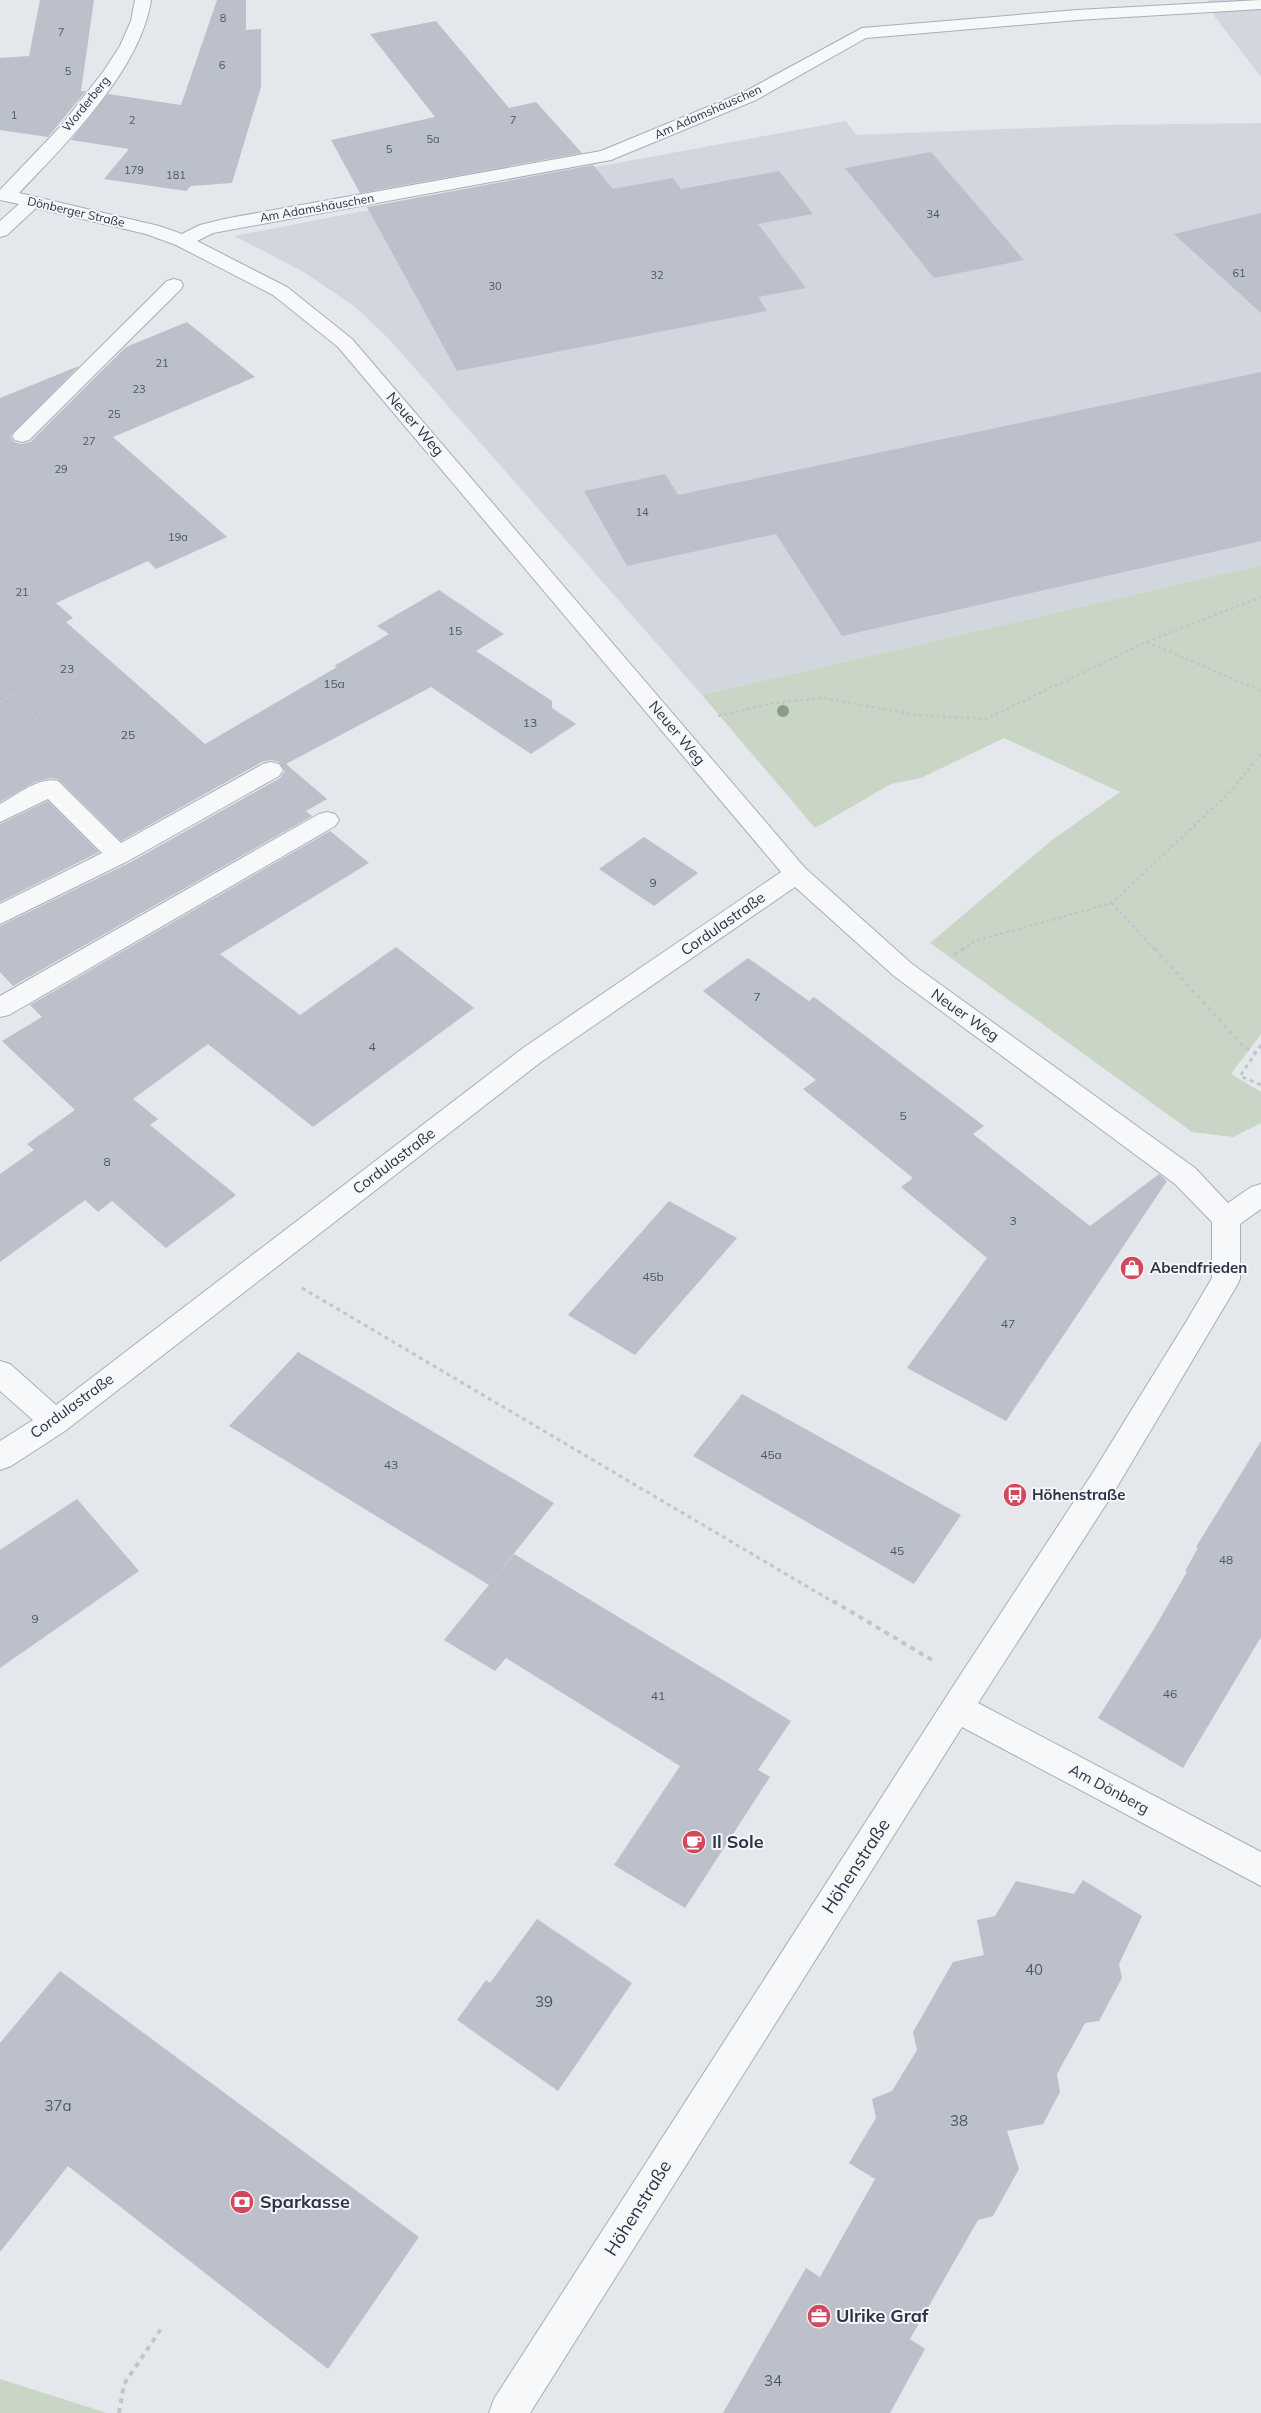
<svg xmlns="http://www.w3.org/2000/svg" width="1261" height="2413" viewBox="0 0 1261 2413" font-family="Mulish,sans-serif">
  <rect width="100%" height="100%" fill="#e4e7ec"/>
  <!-- built -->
  <g fill="#d2d6de">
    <path d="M1208,0h53v77l-46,-60z"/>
    <path d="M846,121l10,14 252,-10 153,-2v442l-559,130 -313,-356 -35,-33 -52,-35 -68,-35 280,-54z"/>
  </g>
  <!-- green -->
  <g fill="#c9d6c5">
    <path d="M1261,565v469l-30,40 30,18v31l-28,14 -41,-5 -262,-189 122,-103 68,-48 -116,-54 -83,40 -30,6 -76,44 -113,-133z"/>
    <path d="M0,2379l107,34h-107z"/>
  </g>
  <!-- building -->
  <g fill="#bbc0ca">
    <path d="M40,0h54l-13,91h5l-38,46 -48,-7v-72l29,-2z"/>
    <path d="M217,0h29v30l15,-1v58l-29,96 -41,3 -5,5 -82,-12 25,-30 -58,-9 37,-46 73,11z"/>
    <path d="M436,21l73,87 27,-6 46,51 -222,40 -29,-53 104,-23 -65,-83z"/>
    <path d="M931,152l93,108 -90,18 -89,-110z"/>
    <path d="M593,165l20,24 60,-11 8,11 98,-18 34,43 -55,10 48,64 -48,9 9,14 -310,60 -90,-164z"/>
    <path d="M1261,213v100l-87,-79z"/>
    <path d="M187,322l68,55 -142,60 114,100 -71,32 -8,-8 -92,42 17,15 -7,4 139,122 132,-77 -3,-1 55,-32 -12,-8 62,-36 65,44 -28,17 76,50v7l24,16 -45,30 -100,-67 -145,77 41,35 -21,12 6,5 -299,170 -13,-14v-46l129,-63 151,-85 5,-7 -6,-9 -8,-2 -9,2 -141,79 -63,-62 -8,-1 -15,4 -35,20v-404l79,-32 -69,70 4,6 7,2 9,-2 96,-95z"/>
    <path d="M1261,372v169l-419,95 -66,-102 -149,32 -43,-75 81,-17 13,21z"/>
    <path d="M48,801l51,51 -99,50v-78z"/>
    <path d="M330,831l39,32 -149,91 80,61 96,-68 78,61 -161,119 -105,-83 -75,55 25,20 -8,6 86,70 -70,53 -54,-47 -14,11 -13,-12 -85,62v-88l34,-24 -7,-6 48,-34 -73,-69 40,-24 -12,-12z"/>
    <path d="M644,837l54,36 -44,33 -55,-37z"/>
    <path d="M748,958l61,43 5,-4 170,129 -11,8 117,92 69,-52 8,7 -161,240 -99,-53 80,-110 -86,-71 12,-9 -110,-89 13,-9 -113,-89z"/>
    <path d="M669,1201l68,37 -102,117 -67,-40z"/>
    <path d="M298,1352l256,151 -65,82 -260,-159z"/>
    <path d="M742,1394l219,121 -47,69 -221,-128z"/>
    <path d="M1261,1441v196l-78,131 -85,-50 56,-89 33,-57 -2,-1 13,-23 -2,-1z"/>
    <path d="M77,1499l62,72 -139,97v-118z"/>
    <path d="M514,1554l277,167 -33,49 12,7 -85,131 -71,-43 66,-99 -174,-108 -11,13 -51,-31z"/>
    <path d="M1083,1880l59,36 -23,48 3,14 -23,43 -14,2 -28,51 3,18 -17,32 -36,7 12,38 -26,47 -15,4 -68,119 15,10 -35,64h-167l83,-145 14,9 55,-98 -26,-16 27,-45 -4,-19 20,-8 25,-41 -4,-18 40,-70 31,-7 -7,-35 18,-4 21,-35 58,13z"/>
    <path d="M537,1919l95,64 -74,108 -101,-71 29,-40 4,3z"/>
    <path d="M60,1971l359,266 -91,132 -260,-203 -68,86v-209z"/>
  </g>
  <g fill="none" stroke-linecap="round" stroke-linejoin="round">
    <!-- minor casing -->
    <g stroke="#a9aeb7" stroke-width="2">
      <g id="minor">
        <path d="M135,0h16c-10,69 -85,144 -132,193l140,33 23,8 18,-9 29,-7 372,-67 143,-59 118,-64 215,-18 184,-10v9l-184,11 -211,18 -110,62 -145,60 -382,70 -16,3 -16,8 90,46 65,52 453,529 107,96 283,204 33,35 23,-16 10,-3v25l-21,15v55l-4,8 -122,205 -136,211 283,149v34l-299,-159 -432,686h-41l5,-14 467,-725 131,-200 94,-152 26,-44v-56l-37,-38 -281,-208 -99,-89 -254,175 -476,369 -54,35 -11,4v-29l33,-21 -33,-29v-30l10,3 46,41 467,-357 258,-176 -443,-525 -65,-52 -97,-50 -30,-11 -110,-26 -29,27 -7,2v-16l19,-17 -19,-4v-10l60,-63 43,-55 17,-26 11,-25z"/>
        <path d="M174,279l7,2 2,4 -2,4 -152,151 -7,2 -7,-2 -3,-4 3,-4 152,-151z"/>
        <path d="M271,762l8,2 4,6 -4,6 -151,85 -128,63v-20l102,-51 -54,-54 -48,23v-18c17,-9 39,-28 58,-23l63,62 142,-79z"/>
        <path d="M327,812l8,2 4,6 -4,6 -326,189 -9,2v-21l319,-182z"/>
      </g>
    </g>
    <!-- path-far2 -->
    <g stroke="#c2c5cb" stroke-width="2.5" stroke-dasharray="3 3" stroke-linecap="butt">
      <path d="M1147,642l114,49"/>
      <path d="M0,685l36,32 5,17 15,13"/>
      <path d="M0,702l12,-7"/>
      <path d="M718,716l56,-13 51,-5 91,17 70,4 160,-77 115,-45"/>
      <path d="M1112,903l43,47"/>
      <path d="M962,950l13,-9 137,-38 119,-112 30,-37"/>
    </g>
    <!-- path-far1 -->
    <g stroke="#c2c5cb" stroke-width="3" stroke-dasharray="4 4" stroke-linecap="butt">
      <path d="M1154,948l88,97 14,8"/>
      <path d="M954,955l10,-7"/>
      <path d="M1261,1045l-21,31 21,9"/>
      <path d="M302,1288l533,315"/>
    </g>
    <!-- path -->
    <g stroke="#c2c5cb" stroke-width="4" stroke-dasharray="5 5" stroke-linecap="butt">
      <path d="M833,1601l99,59"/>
      <path d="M119,2413l5,-29 37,-55"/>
    </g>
    <!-- minor -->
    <use href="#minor" fill="#f7f8fa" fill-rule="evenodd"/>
  </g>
  <!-- trees -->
  <circle fill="#899d89" cx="783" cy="711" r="6"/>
  <!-- icons -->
  <defs>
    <g id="shop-disc" transform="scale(1.25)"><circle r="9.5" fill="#d1495b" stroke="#f4f6f9"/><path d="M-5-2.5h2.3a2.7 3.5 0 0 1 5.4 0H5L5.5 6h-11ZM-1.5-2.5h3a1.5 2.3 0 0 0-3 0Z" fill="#fff"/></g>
    <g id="bus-disc" transform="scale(1.25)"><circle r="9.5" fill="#d1495b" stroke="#f4f6f9"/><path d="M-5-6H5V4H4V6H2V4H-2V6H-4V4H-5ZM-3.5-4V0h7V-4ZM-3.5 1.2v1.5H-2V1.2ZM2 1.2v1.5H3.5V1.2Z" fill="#fff"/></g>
    <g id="cafe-disc" transform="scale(1.25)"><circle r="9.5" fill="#d1495b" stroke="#f4f6f9"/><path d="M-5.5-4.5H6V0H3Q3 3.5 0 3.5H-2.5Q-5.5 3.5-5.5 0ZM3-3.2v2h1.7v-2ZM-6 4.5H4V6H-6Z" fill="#fff"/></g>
    <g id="bank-disc" transform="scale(1.25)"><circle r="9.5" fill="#d1495b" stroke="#f4f6f9"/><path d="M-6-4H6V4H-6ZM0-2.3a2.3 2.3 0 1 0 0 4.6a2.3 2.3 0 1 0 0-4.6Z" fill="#fff"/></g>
    <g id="office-disc" transform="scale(1.25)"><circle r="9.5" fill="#d1495b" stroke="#f4f6f9"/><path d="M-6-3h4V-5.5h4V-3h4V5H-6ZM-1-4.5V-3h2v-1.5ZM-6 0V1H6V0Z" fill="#fff"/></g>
  </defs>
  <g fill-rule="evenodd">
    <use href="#shop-disc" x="1132" y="1268"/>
    <use href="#bus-disc" x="1015" y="1495"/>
    <use href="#cafe-disc" x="694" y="1842"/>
    <use href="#bank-disc" x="242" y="2202"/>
    <use href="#office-disc" x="819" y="2316"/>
  </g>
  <g text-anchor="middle" stroke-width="4" stroke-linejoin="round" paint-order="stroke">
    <!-- far-number labels -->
    <g font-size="11" fill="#4f5766">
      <text x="223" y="22">8</text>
      <text x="61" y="36">7</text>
      <text x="222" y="69">6</text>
      <text x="68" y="75">5</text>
      <text x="14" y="119">1</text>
      <text x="132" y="124">2</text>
      <text x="513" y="124">7</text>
      <text x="433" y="143">5a</text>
      <text x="389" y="153">5</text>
      <text x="134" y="174">179</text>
      <text x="176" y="179">181</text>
      <text x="933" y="218">34</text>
      <text x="1239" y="277">61</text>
      <text x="657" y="279">32</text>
      <text x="495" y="290">30</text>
      <text x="162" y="367">21</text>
      <text x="139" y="393">23</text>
      <text x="114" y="418">25</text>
      <text x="89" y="445">27</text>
      <text x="61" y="473">29</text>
      <text x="642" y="516">14</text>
      <text x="178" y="541">19a</text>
      <text x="22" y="596">21</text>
    </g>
    <!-- far-street labels -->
    <g font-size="12" fill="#2b3445" stroke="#f4f6f9">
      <text transform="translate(86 104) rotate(-51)" y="4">Worderberg</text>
      <text transform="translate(708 112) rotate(-24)" y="4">Am Adamshäuschen</text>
      <text transform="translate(317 208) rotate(-10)" y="4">Am Adamshäuschen</text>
      <text transform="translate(76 212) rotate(13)" y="4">Dönberger Straße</text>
    </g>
    <!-- number labels -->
    <g font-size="12" fill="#4f5766">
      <text x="455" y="635">15</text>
      <text x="67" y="673">23</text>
      <text x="334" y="688">15a</text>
      <text x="530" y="727">13</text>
      <text x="128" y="739">25</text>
      <text x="653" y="887">9</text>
      <text x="757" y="1001">7</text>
      <text x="372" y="1051">4</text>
      <text x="903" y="1120">5</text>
      <text x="107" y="1166">8</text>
      <text x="1013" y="1225">3</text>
      <text x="653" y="1281">45b</text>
      <text x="1008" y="1328">47</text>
      <text x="771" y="1459">45a</text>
      <text x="391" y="1469">43</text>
      <text x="897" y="1555">45</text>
      <text x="1226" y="1564">48</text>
      <text x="35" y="1623">9</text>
      <text x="1170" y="1698">46</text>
      <text x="658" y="1700">41</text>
    </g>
    <!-- street labels -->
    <g font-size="15" fill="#2b3445" stroke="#f4f6f9">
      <text transform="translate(415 424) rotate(49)" y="5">Neuer Weg</text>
      <text transform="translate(677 733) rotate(50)" y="5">Neuer Weg</text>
      <text transform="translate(723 924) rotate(-35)" y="5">Cordulastraße</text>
      <text transform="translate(965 1015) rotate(35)" y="5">Neuer Weg</text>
      <text transform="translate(394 1161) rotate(-37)" y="5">Cordulastraße</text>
      <text transform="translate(72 1406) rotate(-36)" y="5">Cordulastraße</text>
      <text transform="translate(1109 1789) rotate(28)" y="5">Am Dönberg</text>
    </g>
    <!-- poi labels -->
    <g font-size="15" font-weight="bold" fill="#2b3445" stroke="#f4f6f9" text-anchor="start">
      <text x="1150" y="1273">Abendfrieden</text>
      <text x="1032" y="1500">Höhenstraße</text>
    </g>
    <!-- near-number labels -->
    <g font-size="15" fill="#4f5766">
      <text x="1034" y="1975">40</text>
      <text x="544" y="2007">39</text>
      <text x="58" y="2111">37a</text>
      <text x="959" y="2126">38</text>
      <text x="773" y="2386">34</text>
    </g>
    <!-- near-poi labels -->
    <g font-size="18" font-weight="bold" fill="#2b3445" stroke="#f4f6f9" text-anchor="start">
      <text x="712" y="1848">Il Sole</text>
      <text x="260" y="2208">Sparkasse</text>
      <text x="836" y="2322">Ulrike Graf</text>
    </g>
    <!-- near-street labels -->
    <g font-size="18" fill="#2b3445" stroke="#f4f6f9">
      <text transform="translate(856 1866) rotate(-57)" y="6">Höhenstraße</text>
      <text transform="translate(638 2208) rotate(-58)" y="6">Höhenstraße</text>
    </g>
  </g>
</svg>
